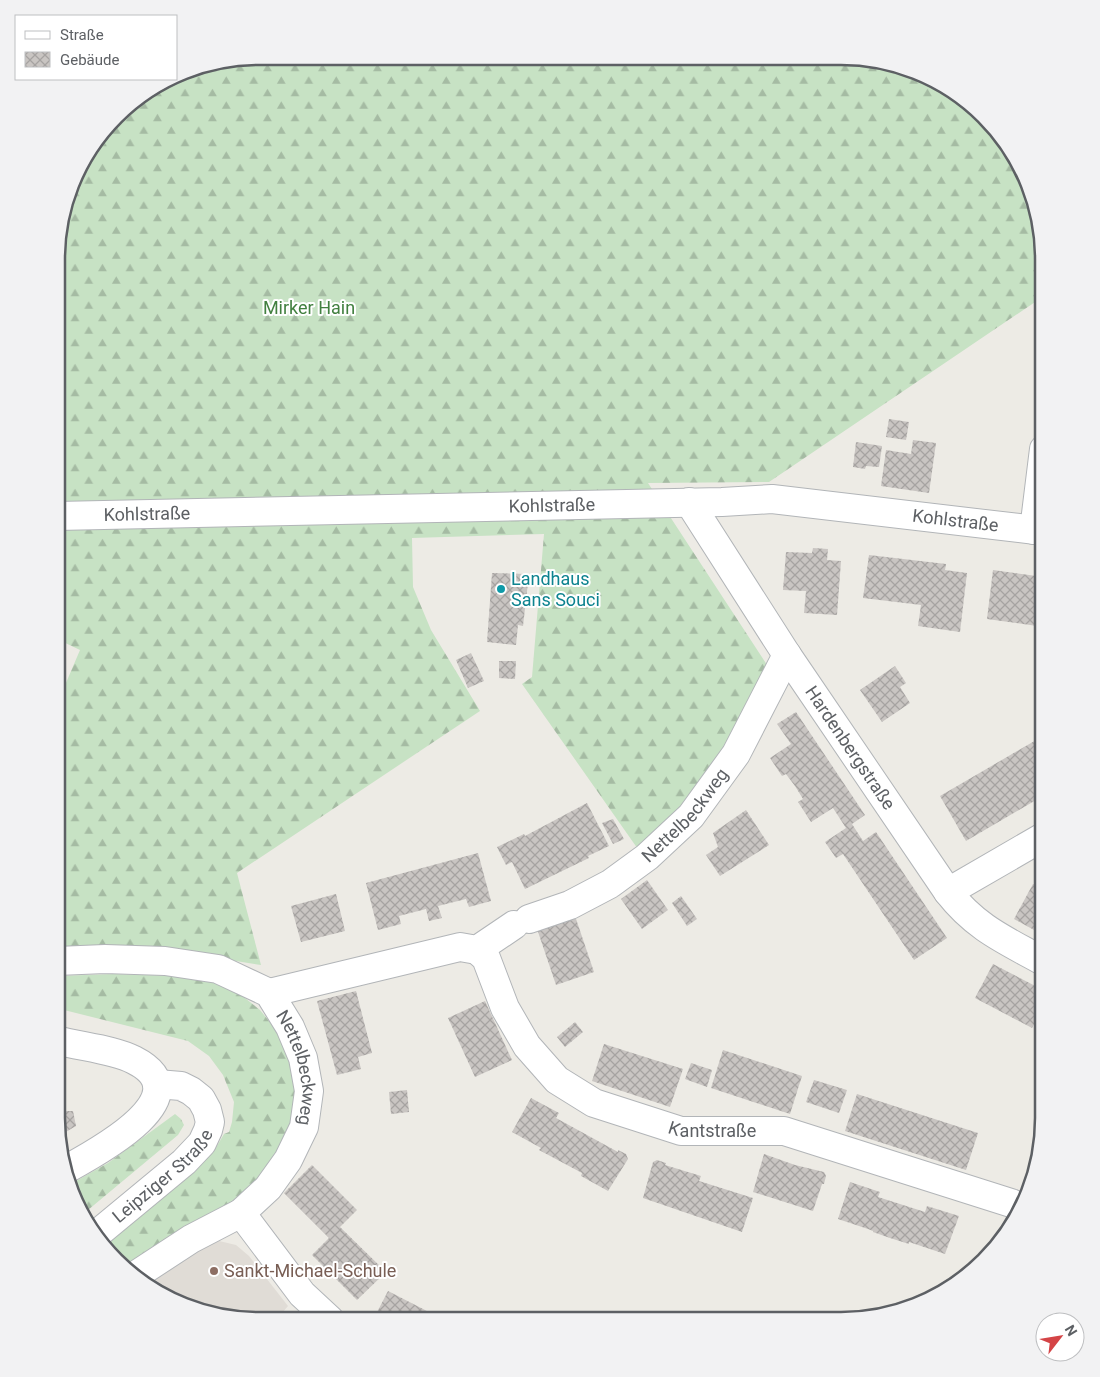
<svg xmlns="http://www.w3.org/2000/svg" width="1100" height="1377" viewBox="0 0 1100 1377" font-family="Roboto,sans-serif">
  <defs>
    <pattern id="forest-firs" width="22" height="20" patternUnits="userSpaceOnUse" patternTransform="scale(1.25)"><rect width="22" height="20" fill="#c7e2c4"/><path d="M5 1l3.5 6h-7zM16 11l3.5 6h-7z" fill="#a5bba3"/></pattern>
    <pattern id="building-cross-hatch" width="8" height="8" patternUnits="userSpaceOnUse" patternTransform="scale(1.25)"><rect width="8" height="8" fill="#c9c5c2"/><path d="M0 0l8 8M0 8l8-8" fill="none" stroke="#a6a3a1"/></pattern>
  </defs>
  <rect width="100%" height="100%" fill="#edebe5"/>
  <!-- education -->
  <path fill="#e0dcd6" d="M219,1241l17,4 13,11 39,50 -12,14h-31l-51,-10 -49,-25 59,-39z"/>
  <!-- forest -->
  <g fill="url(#forest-firs)">
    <path d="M259,56l609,2 86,33 63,67 20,48 7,53v37l-275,186 -121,1 121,185 -40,83 -42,59 -47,42 -118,-168 10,-7 12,-143 -132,4 1,49 18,43 49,81 -243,162 24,92 -94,-15 -110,1v-247l23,-54 -23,-11 1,-407 25,-74 43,-52 47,-27h3v-2l18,-10z"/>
    <path d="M113,974l64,2 17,-2 42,17 24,19 17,21 13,21 9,45 -14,52 -38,42 -116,79 -25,-26 108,-93 10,-17 5,-2 3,-10 2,-20 -11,-27 -14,-19 -21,-15 -132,-33 1,-32z"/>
    <path d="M175,1114l6,5 3,6 -6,10 -96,80 -13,-30 39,-22z"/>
  </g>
  <!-- building -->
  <g fill="url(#building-cross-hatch)">
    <path d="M1040,329l4,1v36l-9,-1z"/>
    <path d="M889,419l20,3 -3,18 -20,-3z"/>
    <path d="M913,440l23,3 -7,50 -48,-7 5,-36 25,4z"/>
    <path d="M856,442l26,4 -3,21 -13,-1 -1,3 -12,-2z"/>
    <path d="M813,548l15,1 -1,11 14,1 -4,54 -33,-2 2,-22 -23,-1 3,-38 26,1z"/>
    <path d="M869,555l77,9 -1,6 22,3 -7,59 -42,-6 3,-21 -58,-7z"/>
    <path d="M993,570l51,7v50l-57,-8z"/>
    <path d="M492,573l37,1 -6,52 -5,-1 -2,20 -29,-3z"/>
    <path d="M471,653l13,28 -16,7 -12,-28z"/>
    <path d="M499,661h17l-1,18 -16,-1z"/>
    <path d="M895,666l11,17 -6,4 10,16 -28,19 -22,-32z"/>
    <path d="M796,712l69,103 -13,9 11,17 13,-9 71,106 -33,22 -71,-106 -7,4 -11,-16 21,-14 -13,-20 -22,14 -13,-20 5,-3 -8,-13 -9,-12 -4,2 -12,-18 21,-14 -14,-20z"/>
    <path d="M1043,736v60l-77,45 -26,-45z"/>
    <path d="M587,803l22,43 -21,10 1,2 -64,31 -13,-27 -6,3 -9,-18 27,-13 1,2z"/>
    <path d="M746,810l23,35 -49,31 -14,-21 12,-8 -5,-14z"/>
    <path d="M613,819l11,20 -11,5 -11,-21z"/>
    <path d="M478,853l13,48 -22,6 -3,-8 -28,7 4,12 -13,3 -3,-12 -27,7 2,8 -23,6 -12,-47z"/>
    <path d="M647,880l21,30 -26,19 -21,-30z"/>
    <path d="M1033,884l10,6v45l-29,-16z"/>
    <path d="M336,894l9,37 -44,11 -10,-36z"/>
    <path d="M681,896l16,23 -10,7 -15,-23z"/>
    <path d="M573,910l21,62 -38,13 -21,-62z"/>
    <path d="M993,964l50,26v16l-11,22 -57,-30z"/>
    <path d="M356,991l16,62 -14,4 3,12 -24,6 -20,-74z"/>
    <path d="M485,1001l27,59 -37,17 -27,-59z"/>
    <path d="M575,1022l8,10 -18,15 -8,-10z"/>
    <path d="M604,1044l79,25 -13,38 -78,-26z"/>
    <path d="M723,1050l79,26 -12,38 -79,-26z"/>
    <path d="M691,1063l21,7 -5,17 -22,-8z"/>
    <path d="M814,1080l33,10 -8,23 -33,-11z"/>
    <path d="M407,1090l2,22 -18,2 -2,-22z"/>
    <path d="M857,1094l121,39 -12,37 -121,-39z"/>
    <path d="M531,1098l28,15 -3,5 62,34v-2l8,4 2,5 -20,32 -27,-15 1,-3 -43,-23 2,-2 -29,-16z"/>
    <path d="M58,1111h15l3,15 -12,7 -6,-5 -2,-14z"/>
    <path d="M764,1154l31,11 29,7 2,4 -2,8h-2l-9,27 -60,-19z"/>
    <path d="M657,1160l9,3 -1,2 36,11 -2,5 54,17 -11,34 -99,-34 10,-36z"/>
    <path d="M312,1165l45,45 -17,17 46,45 -29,28 -45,-45 17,-17 -45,-45z"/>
    <path d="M850,1182l30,10 -2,5 47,15 2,-6 32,10 -14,38 -36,-12v2l-19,-6 -17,-6v-1l-5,-2 -30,-10z"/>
    <path d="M388,1291l37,19 19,10h-71z"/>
    <path d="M855,1310l10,7 -11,3h-7z"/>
    <path d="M504,1313l17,7h-20z"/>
  </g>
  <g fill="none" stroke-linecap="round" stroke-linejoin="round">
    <!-- minor casing -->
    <g stroke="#b2b5b8" stroke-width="30">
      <g id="minor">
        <path id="s1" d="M689,502l98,153 161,237c28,36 57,48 95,69"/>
        <path id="s2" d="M57,516l665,-14 50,-3 272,32"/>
        <path d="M1034,530l10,-81"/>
        <path d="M948,892l95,-55"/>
        <path id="s3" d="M529,919l41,-14 40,-21 37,-27 44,-41 45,-62 51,-99"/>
        <path id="s4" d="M477,950l9,8 19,50 22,38 30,34 37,23 87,28h103l227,72 10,5"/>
        <path id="s5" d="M57,961l48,-2 60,2 53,8 51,24 21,34 13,31 6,33 -5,36 -16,33 -20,28 -27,25 -50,26 -55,36"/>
        <path d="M269,993l191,-46 17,3 37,-25"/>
        <path d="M56,1040c25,7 56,9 78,20 71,36 -40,94 -71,111"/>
        <path d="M241,1213l61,81 28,26"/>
        <path id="s6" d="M97,1234l87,-72 18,-19 6,-13 2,-8 -3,-12 -6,-11 -10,-8 -10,-5 -24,-2"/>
      </g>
    </g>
    <!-- minor -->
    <use href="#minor" stroke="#fff" stroke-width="28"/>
  </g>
  <!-- markers -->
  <circle fill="#0f9aa8" stroke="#fff" stroke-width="2" cx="501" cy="589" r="5"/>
  <circle fill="#8d6e63" stroke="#fff" stroke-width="2" cx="214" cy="1271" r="5"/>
  <g text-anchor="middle" stroke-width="4" stroke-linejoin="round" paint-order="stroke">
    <!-- park labels -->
    <g font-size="18" fill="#428040" stroke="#fff">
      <text x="309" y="314">Mirker Hain</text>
    </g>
    <!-- street labels -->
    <g font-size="18" fill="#5d6064" stroke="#fff">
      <text dy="6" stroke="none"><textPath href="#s2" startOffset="495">Kohlstraße</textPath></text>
      <text dy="6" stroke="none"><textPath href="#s2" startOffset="90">Kohlstraße</textPath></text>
      <text dy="6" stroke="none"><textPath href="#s2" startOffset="900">Kohlstraße</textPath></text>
      <text dy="6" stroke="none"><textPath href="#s1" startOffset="294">Hardenbergstraße</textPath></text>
      <text dy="6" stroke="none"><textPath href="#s3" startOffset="191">Nettelbeckweg</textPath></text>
      <text dy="6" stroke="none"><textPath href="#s5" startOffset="300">Nettelbeckweg</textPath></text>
      <text dy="6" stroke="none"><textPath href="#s4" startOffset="321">Kantstraße</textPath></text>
      <text dy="6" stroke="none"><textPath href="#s6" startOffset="88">Leipziger Straße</textPath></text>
    </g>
    <!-- culture labels -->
    <g font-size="18" fill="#0d838f" stroke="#fff" text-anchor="start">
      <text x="511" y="585">Landhaus<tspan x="511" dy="21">Sans Souci</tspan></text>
    </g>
    <!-- education labels -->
    <g font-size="18" fill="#785e54" stroke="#fff" text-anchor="start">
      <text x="224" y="1277">Sankt-Michael-Schule</text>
    </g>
  </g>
  <!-- crop -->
  <path d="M0 0H1100V1377H0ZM259 65H841A194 194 0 0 1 1035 259V1118A194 194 0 0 1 841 1312H259A194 194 0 0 1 65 1118V259A194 194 0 0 1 259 65Z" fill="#f2f2f3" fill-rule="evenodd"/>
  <path fill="none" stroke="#5d6064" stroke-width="2.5" d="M259 65H841A194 194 0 0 1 1035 259V1118A194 194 0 0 1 841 1312H259A194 194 0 0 1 65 1118V259A194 194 0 0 1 259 65Z"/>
  <!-- legend -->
  <rect x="15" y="15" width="162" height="65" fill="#ffffff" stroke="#bebfc1"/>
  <rect x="25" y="31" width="25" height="8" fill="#ffffff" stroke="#bebfc1"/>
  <text x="60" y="40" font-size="15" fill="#5d6064">Straße</text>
  <rect x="25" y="52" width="25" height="15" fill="url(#building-cross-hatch)" stroke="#bebfc1"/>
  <text x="60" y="65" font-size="15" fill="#5d6064">Gebäude</text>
  <!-- north arrow -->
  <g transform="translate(1060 1337) rotate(59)"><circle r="24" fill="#ffffff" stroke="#bebfc1"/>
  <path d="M0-4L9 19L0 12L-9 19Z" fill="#d44446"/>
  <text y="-8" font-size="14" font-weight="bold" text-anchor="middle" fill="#5d6064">N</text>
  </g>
</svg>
